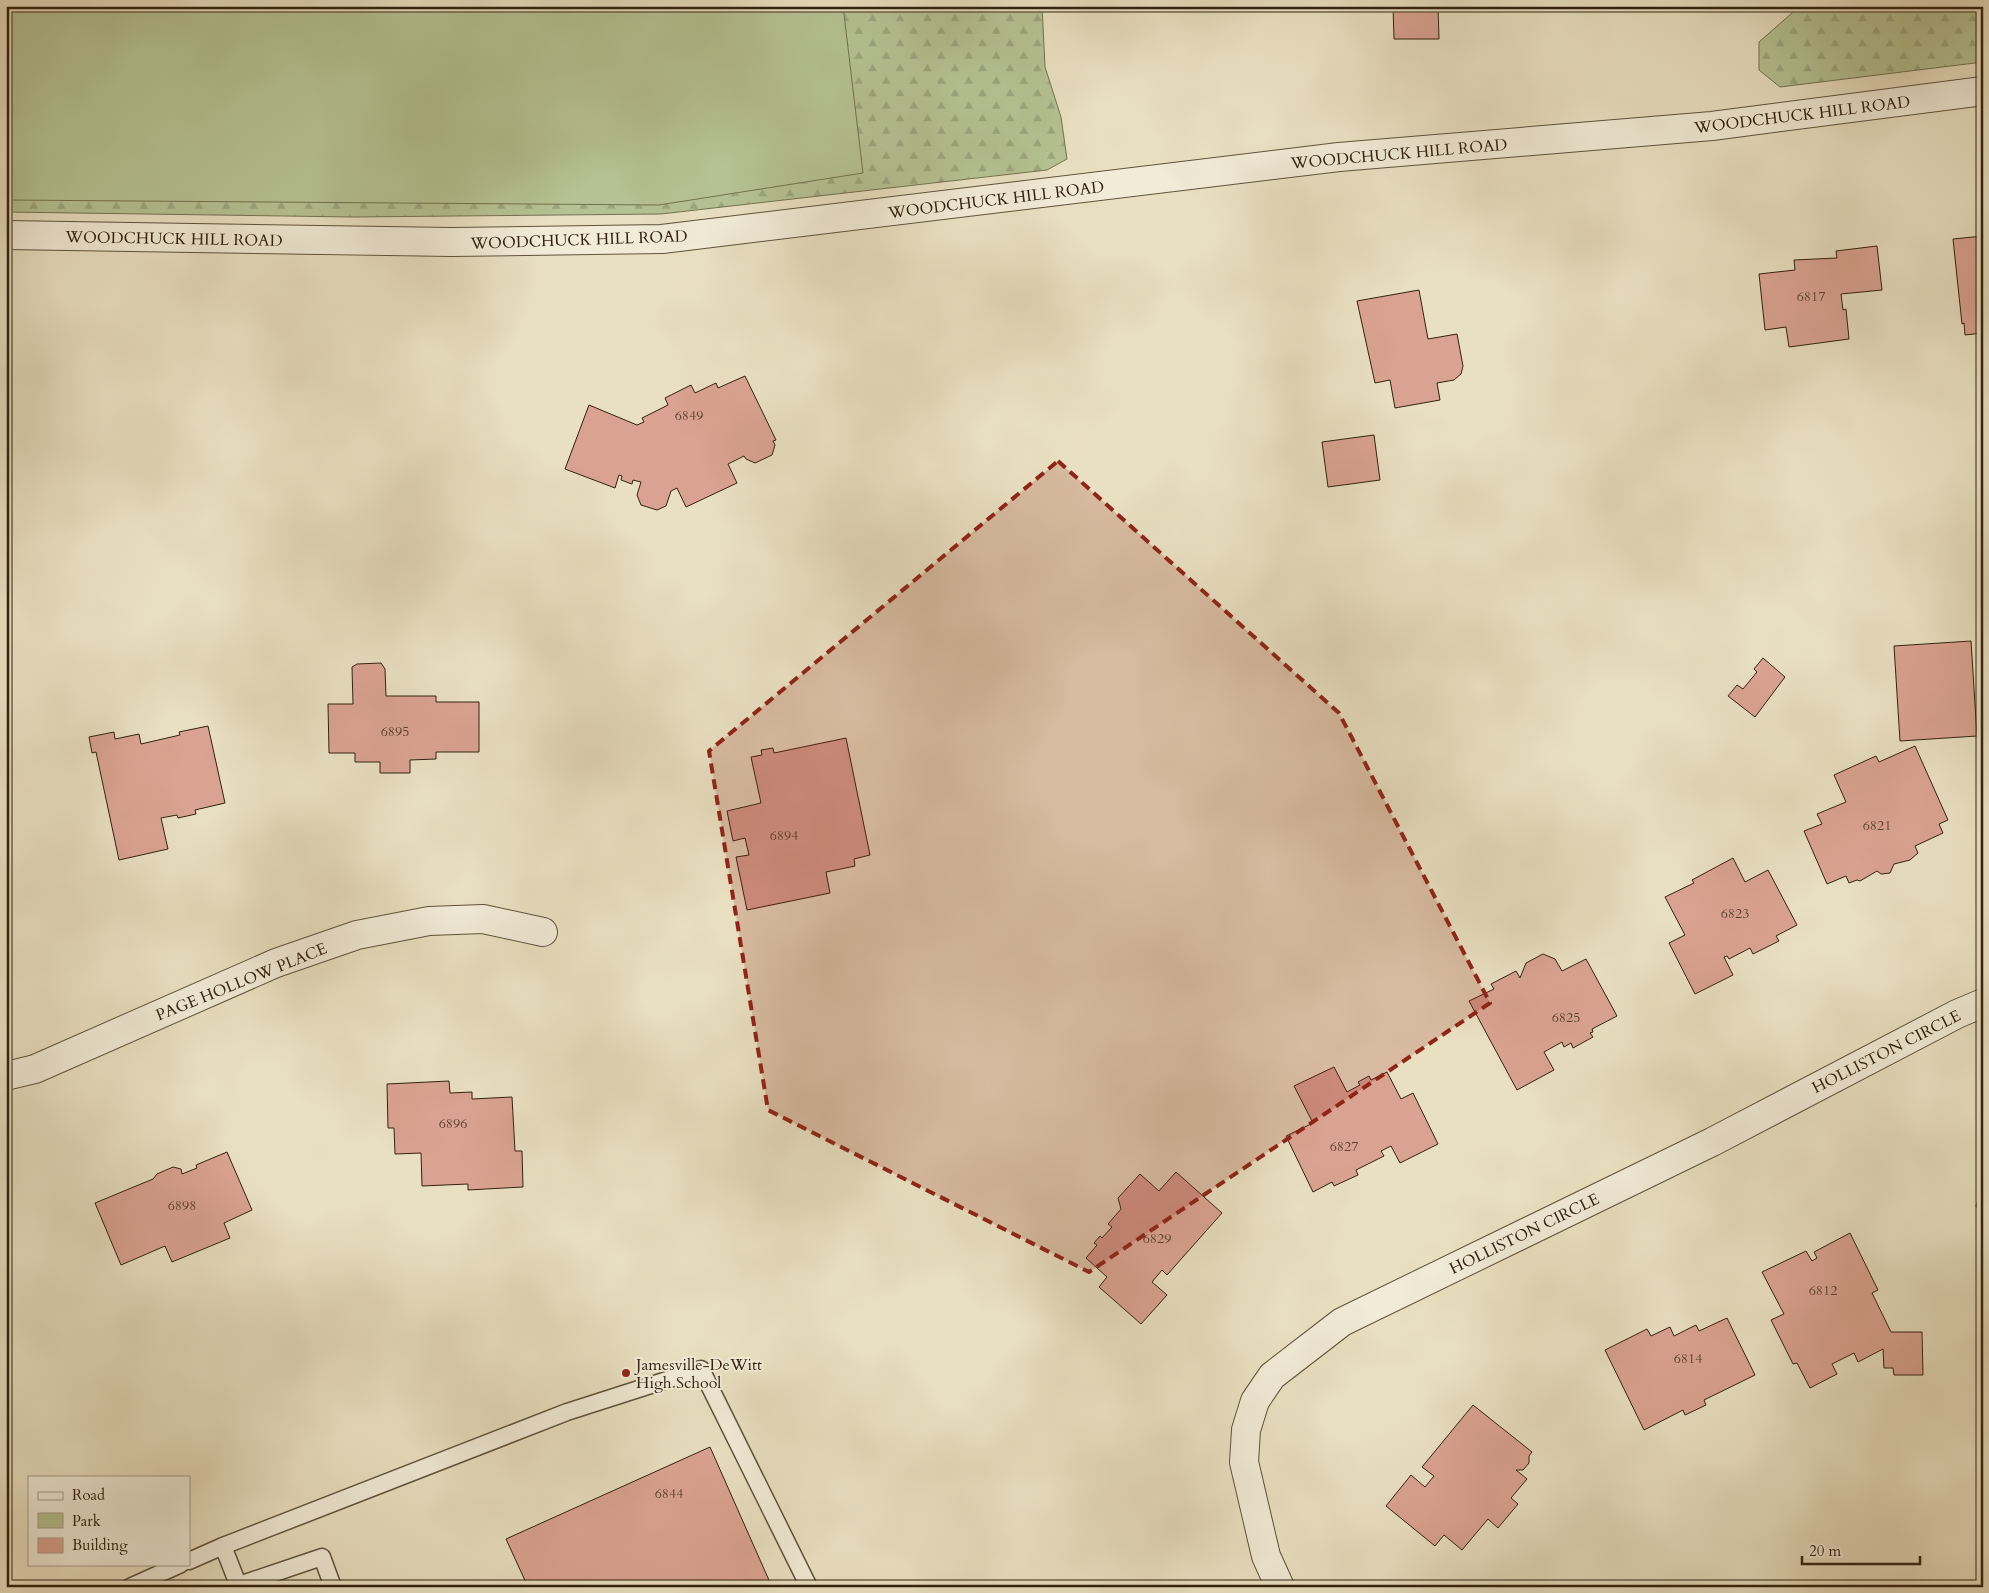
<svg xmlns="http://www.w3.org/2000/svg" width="1989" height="1593" viewBox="0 0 1989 1593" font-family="Cardo,serif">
  <defs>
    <pattern id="forest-firs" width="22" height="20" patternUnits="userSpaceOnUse" patternTransform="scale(1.25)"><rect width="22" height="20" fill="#b5c293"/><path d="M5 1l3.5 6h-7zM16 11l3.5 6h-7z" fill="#9ca67e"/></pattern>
  </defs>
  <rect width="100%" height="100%" fill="#e9e0c1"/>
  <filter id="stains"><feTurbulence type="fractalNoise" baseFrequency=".004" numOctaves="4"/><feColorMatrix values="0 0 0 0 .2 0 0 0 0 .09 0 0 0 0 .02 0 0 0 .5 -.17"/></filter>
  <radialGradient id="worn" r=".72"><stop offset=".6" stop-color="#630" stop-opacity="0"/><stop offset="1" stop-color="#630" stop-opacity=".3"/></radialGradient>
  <!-- forest -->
  <g fill="url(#forest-firs)" stroke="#737250">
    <path d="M6,6h1036l3,61 16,50 6,42 -20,11 -386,44 -308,3 -347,-5z"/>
    <path d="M1800,6h183v56l-203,25 -21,-17v-28z"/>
  </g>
  <!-- park -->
  <path fill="#b5c293" stroke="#737250" d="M6,6h837l20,167 -204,32 -653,-5z"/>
  <!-- building -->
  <g fill="#daa391" stroke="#31220e">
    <path d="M1393,6h45l1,33h-45z"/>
    <path d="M1983,236v97l-18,2 -1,-12 -2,1 -9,-85z"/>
    <path d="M1877,246l5,44 -41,4 2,16 3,-1 3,30 -60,8 -3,-20 -21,3 -6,-56 36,-4 -1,-10 43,-2 -1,-7z"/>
    <path d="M1419,290l9,49 29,-5 6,32 -2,8 -7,6 -17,3 3,17 -45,8 -5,-28 -15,3 -18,-82z"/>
    <path d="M745,376l31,64 -3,1 2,4 -3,10 -17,8 -9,-4 -2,-3 -16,8 9,19 -51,24 -9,-19 -6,3 -5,15 -9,4 -16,-5 -4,-10 4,-13 -8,-2 -1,4 -11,-4 1,-4 -3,-1 -4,13 -50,-19 24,-64 48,20 7,-3 -2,-4 26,-13 -3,-7 26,-13 4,8 21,-10 2,5z"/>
    <path d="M1374,435l6,45 -52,7 -6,-45z"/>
    <path d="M1971,641l6,95 -77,5 -6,-95z"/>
    <path d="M1763,658l22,19 -30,40 -27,-21 9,-11 6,4 14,-17 -3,-3z"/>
    <path d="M381,663l4,6 1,27h50v6h43v50h-43v7l-26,1v13h-30v-11h-25v-9h-26l-1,-49h25l-1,-37 5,-3z"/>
    <path d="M208,726l17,77 -30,7 1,4 -18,4 -1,-3 -16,3 7,31 -49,11 -23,-108 -4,1 -3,-16 25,-5 1,7 24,-5 2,10 39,-9 -1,-3z"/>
    <path d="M846,738l24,117 -16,4 1,7 -29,6 4,21 -83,17 -11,-53 13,-2 -4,-17 -12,3 -6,-30 34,-8 -10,-46 11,-2 -1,-5 12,-2 1,5z"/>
    <path d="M1915,746l33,74 -9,4 4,9 -28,13 3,7 -8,7 -16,4 -4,9 -9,1 -4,-3 -17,10 -3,-1 -8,3 -3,-7 -19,8 -23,-53 18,-7 -5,-10 29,-12 -12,-27 42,-19 3,6z"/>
    <path d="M1733,858l12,24 23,-12 29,55 -21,11 3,5 -26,13 -3,-6 -21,11 -2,-3 -3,1 9,18 -38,19 -26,-51 16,-8 -20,-38 29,-14 -2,-3z"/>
    <path d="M1543,954l12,5 7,12 24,-12 31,57 -25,13 1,3 -3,1 3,4 -20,11 -2,-5 -7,4 -2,-5 -18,10 10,18 -37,20 -48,-89 25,-12 -3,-5 25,-13 4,7 6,-15z"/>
    <path d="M1334,1067l13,25 13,-7 -2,-3 11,-6 2,4 16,-8 14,27 12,-6 25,51 -38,19 -9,-17 -10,5 3,5 -28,14 2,5 -24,11 -2,-4 -19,10 -27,-56 27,-13 -19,-37z"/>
    <path d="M449,1081l1,12 22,-1v7l40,-2 3,54h7l1,36 -55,3v-6l-46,2 -1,-33 -26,1 -1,-26h-6l-1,-44z"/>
    <path d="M227,1152l25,58 -28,13 6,15 -58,24 -7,-16 -44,19 -26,-62 58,-24 4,-5 16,-7 8,2 1,5 15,-6 -1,-3z"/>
    <path d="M1176,1172l46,41 -55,62 -5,-5 -10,12 15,13 -26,29 -42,-37 8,-10 -21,-19 11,-13 -3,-2 6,-7 2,2 10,-11 -4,-3 13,-15 -3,-11 22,-24 19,17z"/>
    <path d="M1983,1184v34l-7,-12z"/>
    <path d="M1850,1233l28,57 -6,3 19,39h31l1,43h-29l-1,-7h-9l-1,-19 -25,13 -4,-9 -22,11 5,10 -27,14 -13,-25 -4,1 -22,-44 13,-6 -22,-42 44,-21 6,10 5,-3 -3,-6z"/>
    <path d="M1727,1318l28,57 -51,25 2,5 -21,10 -2,-5 -39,20 -39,-80 42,-21 4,7 19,-9 4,9 22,-11 3,6z"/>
    <path d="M1473,1405l59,47 -3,4v7l-6,7h-7l11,9 -16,19 7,6 -20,24 -10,-9 -26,31 -18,-15 -9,11 -49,-40 25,-31 14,12 9,-11 -12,-9z"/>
    <path d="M710,1447l62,140h-244l-22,-48z"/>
  </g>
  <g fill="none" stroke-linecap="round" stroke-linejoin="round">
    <!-- service casing -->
    <g stroke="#5f523b" stroke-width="19">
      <g id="service">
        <path d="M223,1546l344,-134 134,-43 108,218"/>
        <path d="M189,1561l34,-15 16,41"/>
        <path d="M239,1585l83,-28 11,30"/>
        <path d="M130,1587l51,-23"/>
      </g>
    </g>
    <!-- minor casing -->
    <g stroke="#5f523b" stroke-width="30">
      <g id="minor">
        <path d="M6,1076l29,-7 241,-106 81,-28 72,-14 54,-2 60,13"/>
        <path d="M1280,1587l-14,-31 -22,-94 2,-32 9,-29 17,-25 70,-54 370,-180 245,-128 26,-11"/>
      </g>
    </g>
    <!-- tertiary casing -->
    <g stroke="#5f523b" stroke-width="30">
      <path id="tertiary" d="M6,235l445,7 211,-3 677,-82 373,-31 271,-35"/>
    </g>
    <!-- service -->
    <use href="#service" stroke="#f1ebd7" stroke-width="16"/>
    <!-- minor -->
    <use href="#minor" stroke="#f1ebd7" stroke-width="28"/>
    <!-- tertiary -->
    <use href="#tertiary" stroke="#f1ebd7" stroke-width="28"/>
  </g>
  <!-- marked area -->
  <path fill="#8f2418" fill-opacity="0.2" stroke="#8f2418" stroke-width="4" stroke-dasharray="10 6" stroke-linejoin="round" d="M1058,461l281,252 151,290 -401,269 -321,-162 -59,-359z"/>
  <!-- markers -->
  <circle fill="#8f2418" stroke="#f1ebd7" stroke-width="2" cx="626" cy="1373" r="5"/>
  <g text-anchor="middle" stroke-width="4" stroke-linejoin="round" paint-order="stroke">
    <!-- number labels -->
    <g font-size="14" fill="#5b422f">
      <text x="1811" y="301">6817</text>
      <text x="689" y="420">6849</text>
      <text x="395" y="736">6895</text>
      <text x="1877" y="830">6821</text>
      <text x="784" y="840">6894</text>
      <text x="1735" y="918">6823</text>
      <text x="1566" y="1022">6825</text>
      <text x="453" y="1128">6896</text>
      <text x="1344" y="1151">6827</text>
      <text x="182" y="1210">6898</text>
      <text x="1157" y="1243">6829</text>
      <text x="1823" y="1295">6812</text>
      <text x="1688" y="1363">6814</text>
      <text x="669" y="1498">6844</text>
    </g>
    <!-- street labels -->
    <g font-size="16" fill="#31220e" stroke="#f1ebd7">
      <text transform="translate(1802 114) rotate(-7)" y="6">WOODCHUCK HILL ROAD</text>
      <text transform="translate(1399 153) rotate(-5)" y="6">WOODCHUCK HILL ROAD</text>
      <text transform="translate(996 199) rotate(-7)" y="6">WOODCHUCK HILL ROAD</text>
      <text transform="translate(174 238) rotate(1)" y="6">WOODCHUCK HILL ROAD</text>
      <text transform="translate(579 239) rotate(-2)" y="6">WOODCHUCK HILL ROAD</text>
      <text transform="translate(241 981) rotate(-22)" y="6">PAGE HOLLOW PLACE</text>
      <text transform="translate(1886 1051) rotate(-27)" y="6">HOLLISTON CIRCLE</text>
      <text transform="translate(1524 1233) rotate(-26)" y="6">HOLLISTON CIRCLE</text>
    </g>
    <!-- poi labels -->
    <g font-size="16" fill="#31220e" stroke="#f1ebd7" text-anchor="start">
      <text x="636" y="1370">Jamesville-DeWitt<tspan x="636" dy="18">High School</tspan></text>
    </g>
  </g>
  <!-- margin -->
  <rect width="1989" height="1593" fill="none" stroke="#e9e0c1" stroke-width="25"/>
  <rect x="8" y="8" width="1974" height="1578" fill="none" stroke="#31220e" stroke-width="2.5"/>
  <rect x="12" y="12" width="1964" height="1568" fill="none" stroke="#31220e"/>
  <!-- legend -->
  <rect x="28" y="1476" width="162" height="90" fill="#f1ebd7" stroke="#a49b87"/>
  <rect x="38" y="1492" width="25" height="8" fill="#f1ebd7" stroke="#a49b87"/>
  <text x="72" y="1500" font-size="15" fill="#31220e">Road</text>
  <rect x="38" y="1513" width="25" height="15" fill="#b5c293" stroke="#a49b87"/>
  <text x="72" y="1526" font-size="15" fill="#31220e">Park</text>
  <rect x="38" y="1538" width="25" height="15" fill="#daa391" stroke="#a49b87"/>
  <text x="72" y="1550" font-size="15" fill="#31220e">Building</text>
  <!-- scale -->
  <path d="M1802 1556v8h118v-8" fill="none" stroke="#31220e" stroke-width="2.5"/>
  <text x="1809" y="1556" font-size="15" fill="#31220e" stroke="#f1ebd7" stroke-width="4" paint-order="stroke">20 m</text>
  <rect width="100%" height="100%" filter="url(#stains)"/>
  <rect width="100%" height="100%" fill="url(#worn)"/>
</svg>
